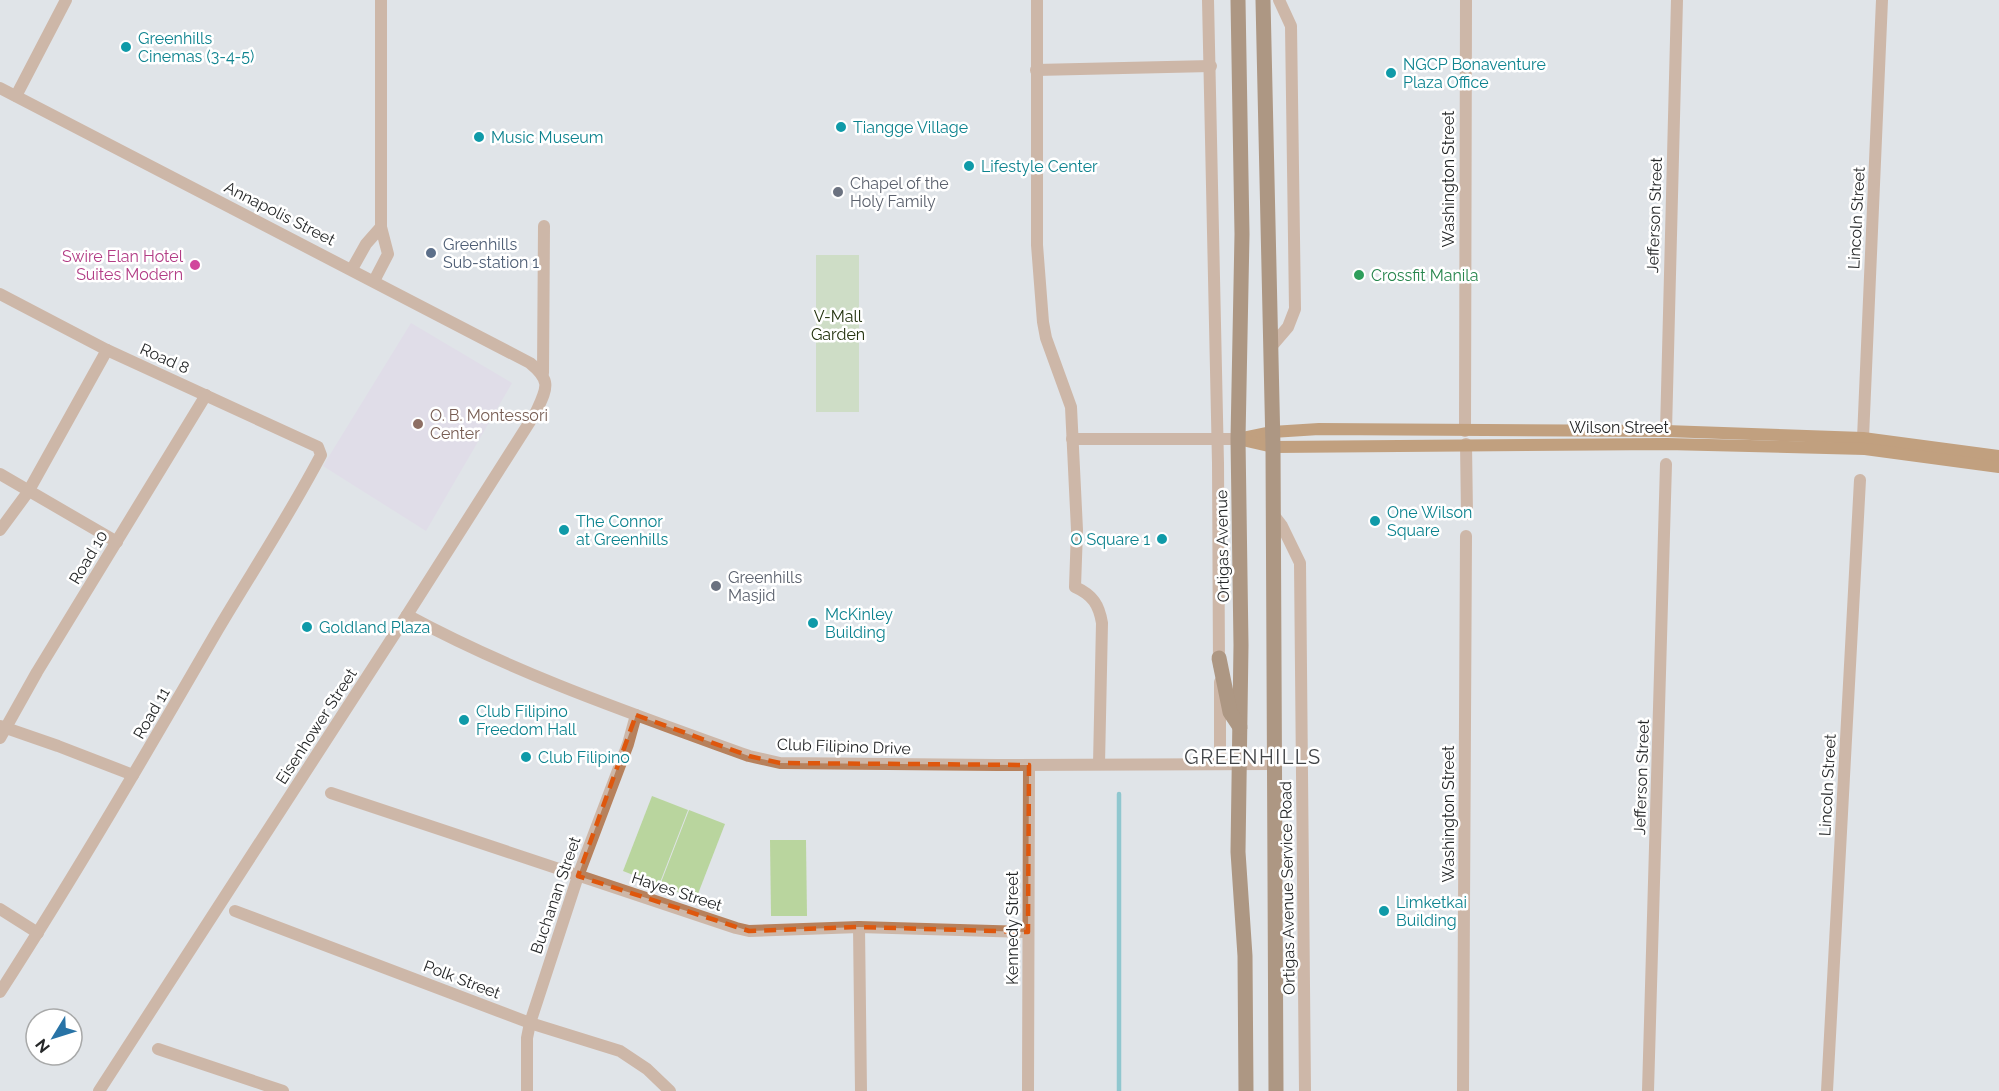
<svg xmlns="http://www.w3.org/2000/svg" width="1999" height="1091" viewBox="0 0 1999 1091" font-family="Raleway,sans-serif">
  <rect width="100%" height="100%" fill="#e0e4e8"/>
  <!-- education -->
  <path fill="#dfd5e9" d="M411,323l101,60 -86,148 -103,-65z"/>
  <!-- green -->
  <g fill="#b9d59e">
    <rect x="816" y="255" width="43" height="157"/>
    <path d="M652,796l36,14 -29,75 -36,-14z"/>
    <path d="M689,810l36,14 -29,75 -36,-14z"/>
    <path d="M770,840h36l1,76h-36z"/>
  </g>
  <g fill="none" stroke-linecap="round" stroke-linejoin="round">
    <!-- stream -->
    <path stroke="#2fa5b2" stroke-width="4.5" d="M1119,794v297"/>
    <!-- minor -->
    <g stroke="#b7815c" stroke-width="12">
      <path d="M1037,0v245l6,77 3,16 25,69 6,123 -2,57c18,8 24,18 27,36l-3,141"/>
      <path d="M1208,0l10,463 1,202"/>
      <path d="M1036,70l175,-4"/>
      <path d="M352,269l14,-25 15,-17"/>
      <path d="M374,281l14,-27 -7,-27v-227"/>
      <path d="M0,294l107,56 211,97 3,8c-32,61 -69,117 -104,176 -70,121 -141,243 -217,361"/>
      <path d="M1270,348l18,-21 7,-18 -4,-283 -12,-26"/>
      <path d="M543,373l1,-147"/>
      <path d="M1465,431l1,-431"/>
      <path d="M1666,431l11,-431"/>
      <path d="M1863,438l19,-438"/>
      <path d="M1072,439h166"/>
      <path d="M1466,444l1,70"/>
      <path d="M0,474l117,68"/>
      <path d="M1272,513l10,13 18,37 5,528"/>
      <path d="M0,530l28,-38 79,-142"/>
      <path d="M1220,682v82"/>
      <path d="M0,726l58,20 75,29"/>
      <path d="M0,738l37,-66 169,-277"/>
      <path d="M331,793l405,135 13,3 110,-4 169,5"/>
      <path d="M0,909l38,24"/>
      <path d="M235,911l295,112 90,28 27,18 23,22"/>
      <path d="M859,927l2,164"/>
      <path d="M158,1049l125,42"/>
      <path d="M99,1091l308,-476"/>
      <path d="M527,1091v-53l3,-15 48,-147 50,-132 8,-29"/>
      <path d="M1028,1091l1,-326"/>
      <path d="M1463,1091l3,-555"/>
      <path d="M1648,1091l18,-627"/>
      <path d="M1827,1091l33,-611"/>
    </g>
    <!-- tertiary -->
    <g stroke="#b7815c" stroke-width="12">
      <path d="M0,88l530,275c22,18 17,25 6,49l-129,203c109,59 226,99 342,141l31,7 217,2 277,-1"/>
      <path d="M16,96l50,-96"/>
    </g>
    <!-- secondary -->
    <g stroke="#9c4e00" stroke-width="12">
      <path d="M1243,438l29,-6 47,-3 347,2 197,7 136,18"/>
      <path d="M1238,439l35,8 394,-3 198,5 134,18"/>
    </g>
    <!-- primary -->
    <g stroke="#703a09" stroke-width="15">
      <path d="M1238,0l4,234 -4,205 3,206 -3,207 7,104 1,135"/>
      <path d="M1263,0l10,447 3,644"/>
      <path d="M1219,658l11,54 10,15"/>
    </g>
  </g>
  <!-- marked area -->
  <path d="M0 0H1999V1091H0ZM636,715l113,41 31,7 249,2 -1,167 -169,-5 -110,4 -171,-55z" fill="#e0e4e8" fill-opacity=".55" fill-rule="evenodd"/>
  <path fill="none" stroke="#de570d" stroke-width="4.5" stroke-dasharray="12 8" stroke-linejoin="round" d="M636,715l113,41 31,7 249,2 -1,167 -169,-5 -110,4 -171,-55z"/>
  <!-- markers -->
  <g fill="#0f9aa8" stroke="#fff" stroke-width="2">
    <circle cx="126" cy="47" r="6"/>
    <circle cx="1391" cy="73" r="6"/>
    <circle cx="841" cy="127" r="6"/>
    <circle cx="479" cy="137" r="6"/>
    <circle cx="969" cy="166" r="6"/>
    <circle cx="1375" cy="521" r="6"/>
    <circle cx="564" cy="530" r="6"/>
    <circle cx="1162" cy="539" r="6"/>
    <circle cx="813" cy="623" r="6"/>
    <circle cx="307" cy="627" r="6"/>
    <circle cx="464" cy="720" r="6"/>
    <circle cx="526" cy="757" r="6"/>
    <circle cx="1384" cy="911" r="6"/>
  </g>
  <g fill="#6b7280" stroke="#fff" stroke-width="2">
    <circle cx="838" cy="192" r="6"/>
    <circle cx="716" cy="586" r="6"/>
  </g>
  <circle fill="#5c6f8a" stroke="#fff" stroke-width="2" cx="431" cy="253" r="6"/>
  <circle fill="#d1479c" stroke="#fff" stroke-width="2" cx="195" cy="265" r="6"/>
  <circle fill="#2e9e5b" stroke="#fff" stroke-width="2" cx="1359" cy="275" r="6"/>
  <circle fill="#8d6e63" stroke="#fff" stroke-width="2" cx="418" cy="424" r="6"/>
  <g text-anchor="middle" stroke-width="5" stroke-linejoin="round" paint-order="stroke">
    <!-- culture labels -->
    <g font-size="16" fill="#0d838f" stroke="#fff" text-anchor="start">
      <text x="138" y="44">Greenhills<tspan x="138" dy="18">Cinemas (3-4-5)</tspan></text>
      <text x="1403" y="70">NGCP Bonaventure<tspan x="1403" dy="18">Plaza Office</tspan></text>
      <text x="853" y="133">Tiangge Village</text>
      <text x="491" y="143">Music Museum</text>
      <text x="981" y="172">Lifestyle Center</text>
      <text x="1387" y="518">One Wilson<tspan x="1387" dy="18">Square</tspan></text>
      <text x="576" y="527">The Connor<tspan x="576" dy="18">at Greenhills</tspan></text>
      <text x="1150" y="545" text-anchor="end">O Square 1</text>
      <text x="825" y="620">McKinley<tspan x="825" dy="18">Building</tspan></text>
      <text x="319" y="633">Goldland Plaza</text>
      <text x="476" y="717">Club Filipino<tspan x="476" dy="18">Freedom Hall</tspan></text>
      <text x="538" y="763">Club Filipino</text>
      <text x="1396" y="908">Limketkai<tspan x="1396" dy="18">Building</tspan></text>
    </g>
    <!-- street labels -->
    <g font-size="16" fill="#262829" stroke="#fff">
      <text transform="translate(1448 179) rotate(-90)" y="6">Washington Street</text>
      <text transform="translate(280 213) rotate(27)" y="6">Annapolis Street</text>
      <text transform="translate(1654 215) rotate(-88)" y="6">Jefferson Street</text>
      <text transform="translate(1856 218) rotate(-87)" y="6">Lincoln Street</text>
      <text transform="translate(165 358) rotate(24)" y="6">Road 8</text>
      <text x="1619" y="433">Wilson Street</text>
      <text transform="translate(1222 546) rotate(-91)" y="6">Ortigas Avenue</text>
      <text transform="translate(88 557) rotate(-59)" y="6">Road 10</text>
      <text transform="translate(151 713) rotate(-60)" y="6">Road 11</text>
      <text transform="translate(316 726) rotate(-57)" y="6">Eisenhower Street</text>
      <text transform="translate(844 746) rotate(2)" y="6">Club Filipino Drive</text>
      <text transform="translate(1641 777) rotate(-88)" y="6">Jefferson Street</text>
      <text transform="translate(1827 785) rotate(-87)" y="6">Lincoln Street</text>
      <text transform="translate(1448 814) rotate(-90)" y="6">Washington Street</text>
      <text transform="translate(1287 888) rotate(-91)" y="6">Ortigas Avenue Service Road</text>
      <text transform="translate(677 891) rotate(18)" y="6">Hayes Street</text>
      <text transform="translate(555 895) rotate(-71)" y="6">Buchanan Street</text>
      <text transform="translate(1012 928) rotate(-90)" y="6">Kennedy Street</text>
      <text transform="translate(462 979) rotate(21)" y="6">Polk Street</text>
    </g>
    <!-- worship labels -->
    <g font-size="16" fill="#5b616d" stroke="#fff" text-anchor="start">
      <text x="850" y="189">Chapel of the<tspan x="850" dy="18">Holy Family</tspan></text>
      <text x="728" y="583">Greenhills<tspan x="728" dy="18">Masjid</tspan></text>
    </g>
    <!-- service labels -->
    <g font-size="16" fill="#4e5e75" stroke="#fff" text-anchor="start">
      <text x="443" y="250">Greenhills<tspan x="443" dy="18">Sub-station 1</tspan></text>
    </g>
    <!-- hotel labels -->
    <g font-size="16" fill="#b23c85" stroke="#fff" text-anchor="end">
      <text x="183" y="262">Swire Elan Hotel<tspan x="183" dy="18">Suites Modern</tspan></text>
    </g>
    <!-- leisure labels -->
    <g font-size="16" fill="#27864d" stroke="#fff" text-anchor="start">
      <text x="1371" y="281">Crossfit Manila</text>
    </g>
    <!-- park labels -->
    <g font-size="16" fill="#22320d" stroke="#fff">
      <text x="838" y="322">V-Mall<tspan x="838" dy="18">Garden</tspan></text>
    </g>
    <!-- education labels -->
    <g font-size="16" fill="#785e54" stroke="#fff" text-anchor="start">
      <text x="430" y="421">O. B. Montessori<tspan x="430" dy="18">Center</tspan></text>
    </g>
    <!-- quarter labels -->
    <g font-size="20" letter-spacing="1.5" fill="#414447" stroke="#fff">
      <text x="1253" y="764">GREENHILLS</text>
    </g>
  </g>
  <!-- north arrow -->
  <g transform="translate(54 1037) rotate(232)"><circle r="28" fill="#ffffff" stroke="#a8a9a9" stroke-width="1.5"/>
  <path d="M0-4.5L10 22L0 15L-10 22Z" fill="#2873a6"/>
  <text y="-9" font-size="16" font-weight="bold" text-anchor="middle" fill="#262829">N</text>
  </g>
</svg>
